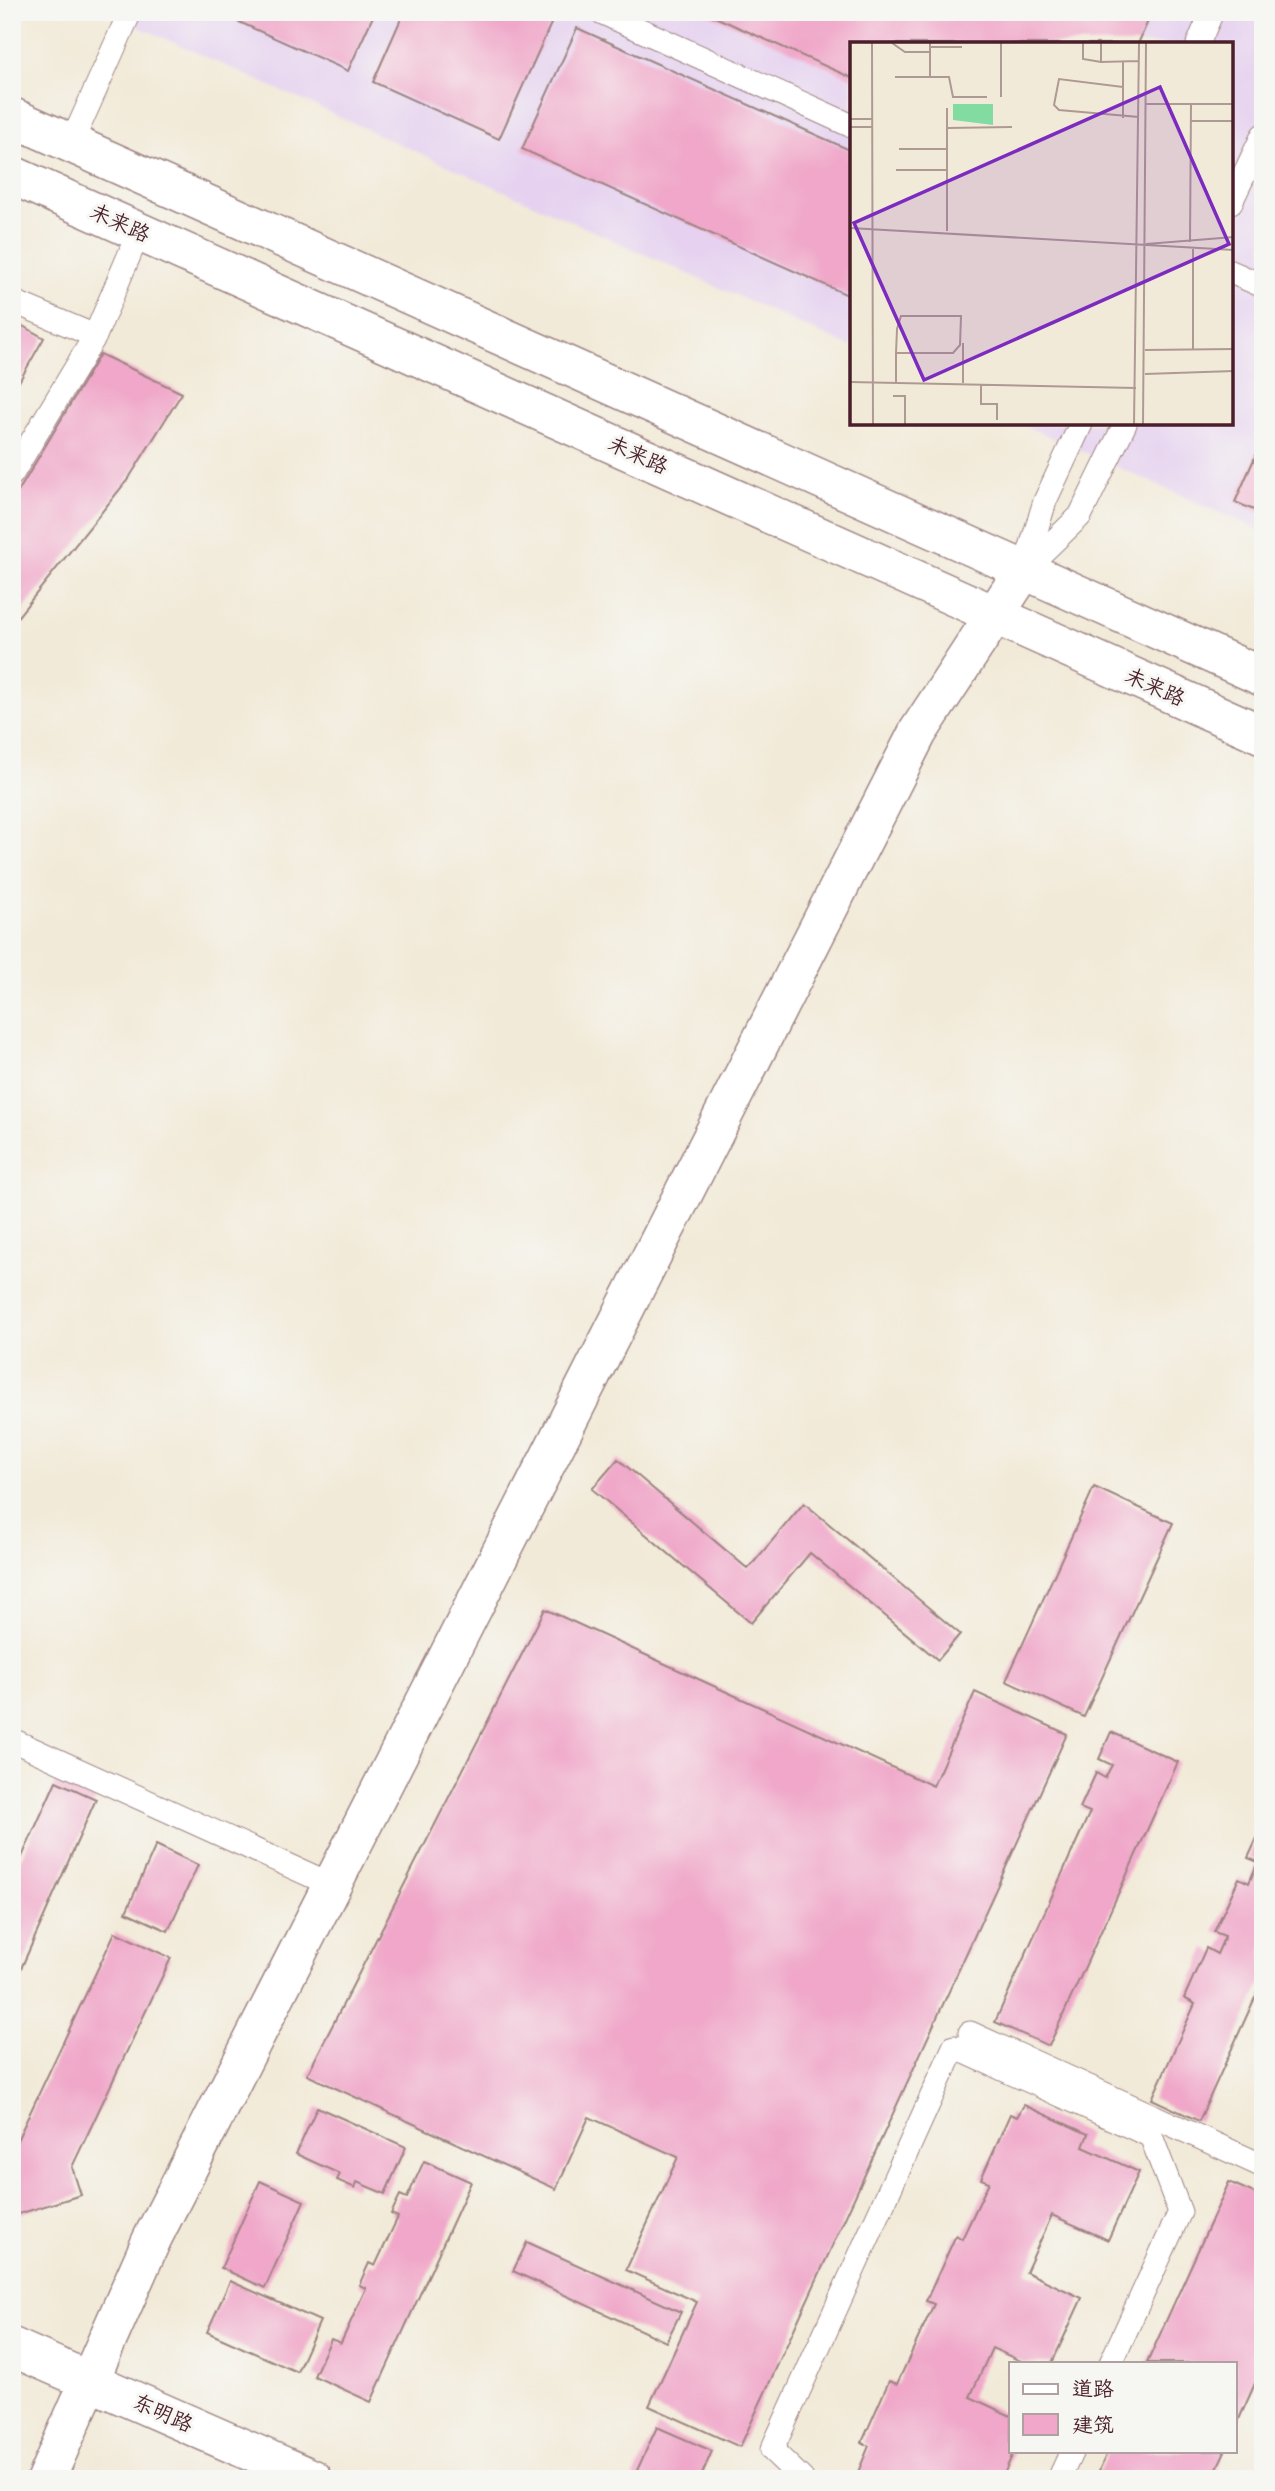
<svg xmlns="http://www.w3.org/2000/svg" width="1275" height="2491" viewBox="0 0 1275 2491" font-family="Kalam,'LXGW WenKai TC',sans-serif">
  <rect width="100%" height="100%" fill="#f6f6f2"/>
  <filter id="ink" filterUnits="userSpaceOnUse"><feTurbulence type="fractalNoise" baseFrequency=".0143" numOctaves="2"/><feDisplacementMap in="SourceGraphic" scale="14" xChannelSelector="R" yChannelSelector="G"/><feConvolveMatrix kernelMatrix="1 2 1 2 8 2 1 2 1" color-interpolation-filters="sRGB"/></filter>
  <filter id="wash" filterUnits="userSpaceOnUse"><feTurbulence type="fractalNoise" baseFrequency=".00686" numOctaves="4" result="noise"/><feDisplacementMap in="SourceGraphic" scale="28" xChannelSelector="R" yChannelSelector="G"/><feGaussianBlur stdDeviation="1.57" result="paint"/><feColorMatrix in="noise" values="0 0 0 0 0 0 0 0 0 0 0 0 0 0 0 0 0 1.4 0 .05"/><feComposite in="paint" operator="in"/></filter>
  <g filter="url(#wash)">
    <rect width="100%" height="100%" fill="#f2ead8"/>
    <!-- built -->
    <path fill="#e6d2f0" d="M106,12h1157v520l-242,-108h210v-380h-379l-1,303z"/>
    <g id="blocks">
      <!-- building -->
      <g fill="#f0a7c9">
        <path d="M217,12h158l-27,59z"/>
        <path d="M404,12h138l12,5 -55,122 -126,-57z"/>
        <path d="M704,12h448l-14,32h-286v34z"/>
        <path d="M577,28l275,123v146l-330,-148z"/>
        <path d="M12,320l32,18 -32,56z"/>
        <path d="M100,354l82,39 -53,85 -117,146v-122z"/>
        <path d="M1263,439v75l-28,-12z"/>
        <path d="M618,1459l130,110 56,-66 156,131 -22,26 -128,-107 -59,70 -159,-134z"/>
        <path d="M1094,1487l79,36 -89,194 -78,-36z"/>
        <path d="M545,1609l388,177 42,-94 92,42 -327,713 -91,-41 48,-104 -71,-32 52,-113 -89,-40 -33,72 -249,-114z"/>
        <path d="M1111,1732l67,30 -129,284 -54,-24 95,-210 -10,-4 16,-35 9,5 7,-13 -13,-6z"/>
        <path d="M56,1781l40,18 -84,190v-110z"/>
        <path d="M1263,1825v155l-64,141 -47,-22 43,-95 -11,-6 22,-50 11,6 8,-18 -11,-4 25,-54 10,5 9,-21 -10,-4z"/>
        <path d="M156,1845l42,20 -30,66 -42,-19z"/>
        <path d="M115,1932l56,26 -99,209 9,28 -69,21v-65z"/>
        <path d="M1024,2105l64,29 -5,13 56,25 -31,68 -56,-25 -26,57 56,26 -30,65h-27l-33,-15 -22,49 41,19v35h3l-12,28h-54l-13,-6 -2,6h-60l-15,-7 11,-26 -7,-4 27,-61 8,3 37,-80 -8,-3 30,-66 6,4 27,-57 -8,-3 29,-65 7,3z"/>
        <path d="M317,2107l89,40 -21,47 -28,-12 -2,6 -18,-8 3,-6 -44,-20z"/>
        <path d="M424,2161l47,21 -100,220 -57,-26 17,-37 10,4 25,-55 -7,-3 10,-22 6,3 23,-49 -7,-3 9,-19 7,3z"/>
        <path d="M260,2181l44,20 -39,87 -44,-20z"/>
        <path d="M1229,2182l34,15v169l-28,62v-65h-88z"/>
        <path d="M527,2242l154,70 -15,30 -153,-71z"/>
        <path d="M230,2281l90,40 -23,51 -90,-40z"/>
        <path d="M657,2427l55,24 -12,28h-67z"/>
        <path d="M1108,2451h117l-13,28h-117z"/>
      </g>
    </g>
  </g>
  <g filter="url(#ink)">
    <use href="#blocks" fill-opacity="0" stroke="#9e8482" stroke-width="2"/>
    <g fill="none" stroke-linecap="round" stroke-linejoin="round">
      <!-- lane casing -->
      <g stroke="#9e8482" stroke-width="25">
        <g id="lane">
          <path d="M601,12l251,114"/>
          <path d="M1198,44l14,-32"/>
          <path d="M71,144l59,-132"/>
          <path d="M1231,202l32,-67"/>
          <path d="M1231,272l32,14"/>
          <path d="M12,301l83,35"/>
          <path d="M12,474l83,-138 44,-104"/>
          <path d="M1025,567l20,-66 36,-77"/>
          <path d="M1024,570l56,-54 45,-92"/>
          <path d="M12,1740l320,145"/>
          <path d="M970,2033l293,133"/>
          <path d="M802,2479l-30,-29 182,-403 197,89 29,76 -69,151"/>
          <path d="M1059,2479l13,-28"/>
        </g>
      </g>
      <!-- street casing -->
      <g stroke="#9e8482" stroke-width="41">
        <path id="street" d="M46,2479l106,-240 766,-1507 106,-162"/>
      </g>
      <!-- secondary casing -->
      <g stroke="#9e8482" stroke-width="41">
        <path id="secondary" d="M12,2347l301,132"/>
      </g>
      <!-- primary casing -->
      <g stroke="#9e8482" stroke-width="41">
        <g id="primary">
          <path d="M12,117l1251,560"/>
          <path d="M12,175l1251,560"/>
        </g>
      </g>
      <!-- lane -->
      <use href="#lane" stroke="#fff" stroke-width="23"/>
      <!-- street -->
      <use href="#street" stroke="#fff" stroke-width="38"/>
      <!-- secondary -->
      <use href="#secondary" stroke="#fff" stroke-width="38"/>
      <!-- primary -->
      <use href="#primary" stroke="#fff" stroke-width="38"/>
    </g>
  </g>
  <g text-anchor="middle" stroke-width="6" stroke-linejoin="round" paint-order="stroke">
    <!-- street labels -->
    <g font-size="21" fill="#4a1f2b" stroke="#f6f6f2">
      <text transform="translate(120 223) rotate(24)" y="7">未来路</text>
      <text transform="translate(638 455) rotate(24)" y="7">未来路</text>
      <text transform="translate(1155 687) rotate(24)" y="7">未来路</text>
      <text transform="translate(163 2413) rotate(24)" y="7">东明路</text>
    </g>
  </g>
  <!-- overview -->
  <g transform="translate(850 42)">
    <rect width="383" height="383" fill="#f2ead8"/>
    <path d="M103,62h40v21l-40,-5z" fill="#82dba1"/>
    <path fill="none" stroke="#af9993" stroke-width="2" d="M22,1l1,382M42,1l13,9h25M151,1v54M233,1v16l18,3M251,1v19l38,-1M80,5h32M273,20v56M45,35h35v-34M80,35h19l4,20h34M273,45l-64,-8 -5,26 5,5 80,7M296,62h88M0,77h22M341,79h43M0,85h22M97,86l65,-1M49,107h48M46,128h51M0,186l384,22M97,189v-123M340,200l1,-138M296,202l88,-7M295,308l89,-1M343,308v-101M295,332l89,-3M0,340l286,6M46,341v-30l1,-24 4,-13h60l-1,29 -7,8h-57M113,341v-40M131,342v20h16v16M43,354h12v29M284,383l5,-382M293,383l3,-382"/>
    <path fill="#7b2cbf" fill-opacity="0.15" stroke="#7b2cbf" stroke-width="3.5" d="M310,45l69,157 -305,136 -70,-157z"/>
    <rect width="383" height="383" fill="none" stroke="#4a1f2b" stroke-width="3.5"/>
  </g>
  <!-- margin -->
  <rect width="1275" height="2491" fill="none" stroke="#f6f6f2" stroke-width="42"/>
  <!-- legend -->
  <rect x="1009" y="2362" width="228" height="91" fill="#f6f6f2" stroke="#b1a0a2" stroke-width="2"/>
  <rect x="1023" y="2384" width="35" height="10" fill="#ffffff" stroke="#b1a0a2" stroke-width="2"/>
  <text x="1072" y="2396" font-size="21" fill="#4a1f2b">道路</text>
  <rect x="1023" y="2414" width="35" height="21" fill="#f0a7c9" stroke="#b1a0a2" stroke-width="2"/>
  <text x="1072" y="2432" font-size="21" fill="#4a1f2b">建筑</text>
</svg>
